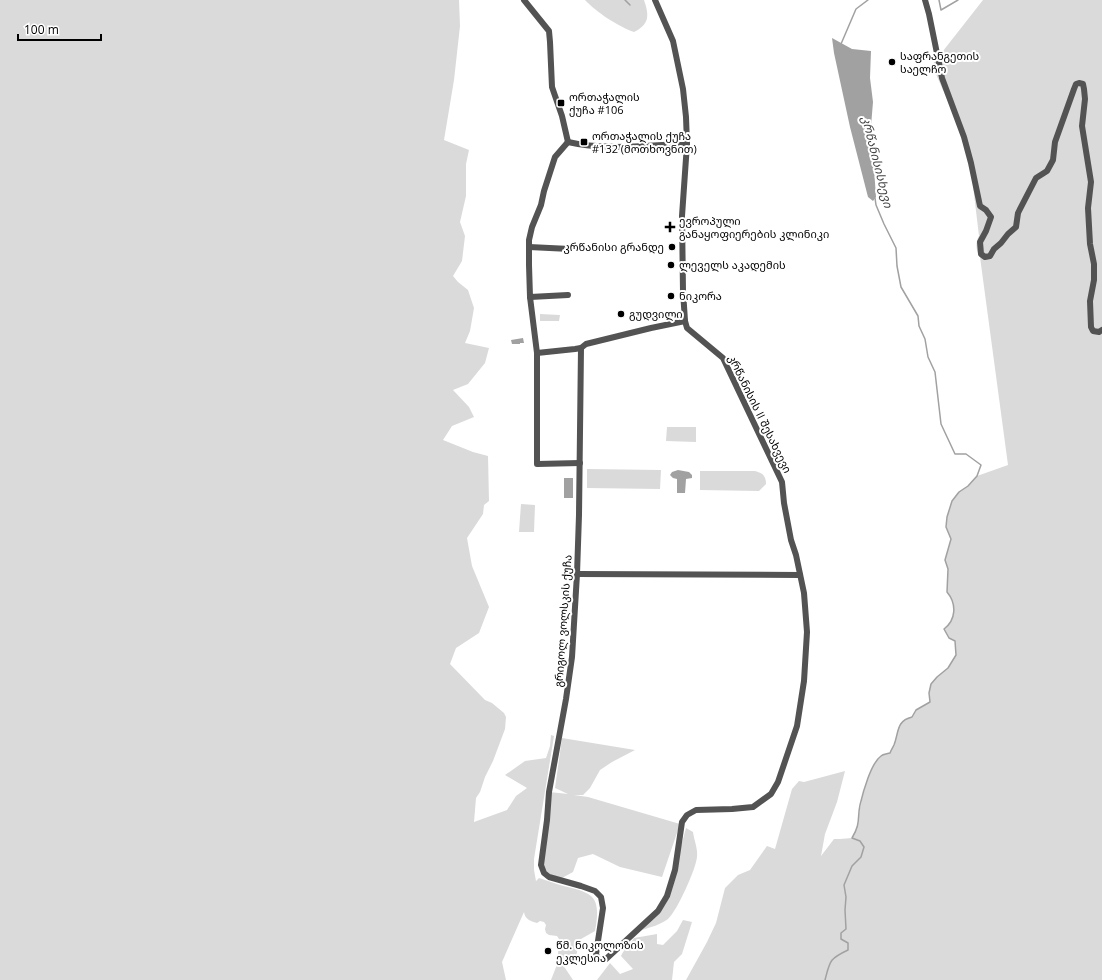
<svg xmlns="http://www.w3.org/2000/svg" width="1102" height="980" viewBox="0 0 1102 980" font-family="'Open Sans','Noto Sans Georgian',sans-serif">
  <rect width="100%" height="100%" fill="#fff"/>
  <!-- green -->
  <g fill="#dadada">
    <path d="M0,0h459l1,26 -6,54 -10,60 25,10 -3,14v32l-6,26 5,14 -3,25 -9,15 5,6 10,8 6,18 -4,23 -5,12 24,5 -4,15 -17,21 -15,6 16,17 5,10 -22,9 -9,14 30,12 15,4 1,45 -5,4 -1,9 -16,24 5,28 17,41 -10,26 -23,15 -6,16 35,36 7,3 12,10 2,4 -1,12 -12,32 -8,16 -5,15 -4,6 -2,24 33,-12 9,-14 11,-8 -22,-13 20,-14 21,-3 4,-12 1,-11 3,1 -20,123v11l2,11 3,-3c7,2 14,5 21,7 32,8 42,9 35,46l-14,8 -4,1 -1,3c2,9 2,10 -4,18h-10l-4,-6 1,-16 -2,-3 -8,-1 -3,-2 -1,-4 1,-4 -2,-3 -4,-1 -3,2c-7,-2 -12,-4 -13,-11l-22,50 4,18h-506z"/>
    <path d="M585,0h59c5,15 6,24 -10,32 -15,-5 -38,-20 -49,-32z"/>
    <path d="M983,0h119v980h-416l21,-38 9,-19 9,-35 13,-13 12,-5 17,-24 8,3 17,-60 7,-8 5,1 41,-11 -8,31 -12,32 -4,22 13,-17h6l12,-1c9,-15 5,-19 9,-33 2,-13 10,-42 20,-49 2,-2 6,-2 9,-3 1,-3 3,-6 4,-9 5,-12 2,-23 18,-27l4,-7 14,-8 -1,-9 2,-9 6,-7 11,-9 8,-13 -1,-14 -6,-3 -5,-9c12,-9 13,-25 3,-37l1,-23 -3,-9 6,-21 -5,-12 1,-10 5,-16 7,-9 9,-6 9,-10 31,-11 -28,-208c-4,-6 -5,-14 -1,-21l-8,-67 -11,-40 -28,-64z"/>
    <path d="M540,314l20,1 -1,6h-19z"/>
    <path d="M667,427h29v15l-30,-1z"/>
    <path d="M587,469l74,1 -1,19 -73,-1z"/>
    <path d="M700,471h55c8,2 11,5 11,13l-7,7 -59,-1z"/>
    <path d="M521,504l14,1 -1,27h-15z"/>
    <path d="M562,738l73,12 -23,12 -12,8 -10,18 -7,7h-9l14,2 92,27 -18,53 -42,-10 -27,-13 -15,4 -5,14 -11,6 -18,-5 -1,-26 6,-55 19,2 -13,-6z"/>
    <path d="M686,828l7,4c1,8 5,17 4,25 -1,12 -20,54 -29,62 -8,6 -17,8 -26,11l23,-25z"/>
    <path d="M683,920l9,2 -10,32 -8,8 -2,18h-75l13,-17 10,11 13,-5 -12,-13c3,-7 9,-11 13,-18l23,-4v10l6,1 14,-14z"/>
    <path d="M558,962l7,6 8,12h-22z"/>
  </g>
  <!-- water -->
  <g fill="#a1a1a1">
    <path d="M832,38l20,11 19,2 -1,27 3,24 -2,24 5,71 -3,4 -5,-4 -18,-70 -16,-74z"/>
    <path d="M523,338l1,5h-4v1h-8l-1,-4z"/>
    <path d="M678,470l11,2 3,3v3l-6,1 -1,14h-8v-14l-4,-1 -3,-3 2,-3z"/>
    <rect x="564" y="478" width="9" height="20"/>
  </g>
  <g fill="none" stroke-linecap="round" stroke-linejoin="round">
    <!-- stream -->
    <g stroke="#a1a1a1" stroke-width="1.5">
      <path d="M625,0l5,5"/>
      <path d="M939,0l2,10 17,-10"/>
      <path d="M841,44l15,-35 12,-9"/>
      <path d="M825,980c5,-19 4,-21 23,-30v-7l-7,-4v-6l5,-4 -1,-19 1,-13 -2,-12 8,-19 9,-9 3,-10 -4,-6 -8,-3c9,-15 5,-19 8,-33 3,-13 11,-42 21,-49 2,-2 6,-2 9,-3 1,-3 3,-6 4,-8 5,-13 2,-24 18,-28l4,-7 14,-8 -1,-9 2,-9 6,-7 11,-9 8,-13 -1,-14 -6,-3 -5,-9c12,-9 13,-25 3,-37l1,-23 -3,-9 6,-21 -5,-12 1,-10 5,-16 7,-9 9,-6 9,-10 4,-11 -15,-11h-11l-14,-30 -6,-52 -7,-15 -3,-18 -6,-13 -1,-10 -17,-29 -4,-21 -1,-18 -12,-24 -8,-19 -1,-7"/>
    </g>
    <!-- minor -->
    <g stroke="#535353" stroke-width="6">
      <path d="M524,0l25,31 1,11 2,45 10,29 6,26"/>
      <path d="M925,0l4,14 13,64 22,59 7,26 9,43 6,4 5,7 -5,14 -6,11 1,12 4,3 5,-1 4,-7 7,-6 7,-9 8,-7 2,-14 18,-35 11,-7 6,-11 2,-18 19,-53 2,-5 3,-1 4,1 1,5 1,10 -3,27 9,56 -3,26 2,36 4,20v16l-4,21 1,26 2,4 6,1 3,-2"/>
      <path d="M568,142l-13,15 -11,34 -3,14 -9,22 -3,13v25l1,32 7,56v111l43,-1"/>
      <path d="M568,142c39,9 80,3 119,2"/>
      <path d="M529,247l41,2"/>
      <path d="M530,297l38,-2"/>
      <path d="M581,348l-2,167 -2,59 -5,83 -6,42 -17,93 -2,28 -6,45 3,8 5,4 32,9 14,5 6,6 2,11 -7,46 2,6 8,-1 52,-48 9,-15 8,-26 7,-48 5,-7 9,-5 36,-1 21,-2 18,-13 7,-12 19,-56 7,-45 3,-49 -3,-39 -8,-38 -5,-15 -7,-37 -2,-21 -59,-124 -36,-30 -2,-7 -2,-30 -1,-75 5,-72 -1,-27 -3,-28 -10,-48 -18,-41"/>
      <path d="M537,353l38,-4 6,-1 5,-4 65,-16 34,-7"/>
      <path d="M577,574l223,1"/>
    </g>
  </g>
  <!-- markers -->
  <g fill="#000" stroke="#fff" stroke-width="1.5">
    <circle cx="892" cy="62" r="4"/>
    <rect x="557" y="99" width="8" height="8" rx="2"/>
    <rect x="580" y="138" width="8" height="8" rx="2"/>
    <path d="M668 221h4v4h4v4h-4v4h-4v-4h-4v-4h4z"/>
    <circle cx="672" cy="247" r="4"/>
    <circle cx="671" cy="265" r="4"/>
    <circle cx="671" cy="296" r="4"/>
    <circle cx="621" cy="314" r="4"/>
    <circle cx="548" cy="951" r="4"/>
  </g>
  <g text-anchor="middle" stroke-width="4" stroke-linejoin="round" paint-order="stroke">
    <!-- poi labels -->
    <g font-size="11" fill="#000" stroke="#fff" text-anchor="start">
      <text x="900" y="60">საფრანგეთის<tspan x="900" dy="13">საელჩო</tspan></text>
      <text x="569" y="101">ორთაჭალის<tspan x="569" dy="13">ქუჩა #106</tspan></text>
      <text x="592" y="140">ორთაჭალის ქუჩა<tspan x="592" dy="13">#132 (მოთხოვნით)</tspan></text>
      <text x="679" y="225">ევროპული<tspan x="679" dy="13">განაყოფიერების კლინიკი</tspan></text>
      <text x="664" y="251" text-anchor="end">კრწანისი გრანდე</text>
      <text x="679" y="269">ლეველს აკადემის</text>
      <text x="679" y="300">ნიკორა</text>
      <text x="629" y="318">გუდვილი</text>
      <text x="556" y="949">წმ. ნიკოლოზის<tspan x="556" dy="13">ეკლესია</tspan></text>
    </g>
    <!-- street labels -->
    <g font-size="11" fill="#000" stroke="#fff">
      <text transform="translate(760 414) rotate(64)" y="4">კრწანისის II შესახვევი</text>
      <text transform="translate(563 621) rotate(-86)" y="4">გრიგოლ ვოლსკის ქუჩა</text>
    </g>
    <!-- water labels -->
    <g font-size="12" font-style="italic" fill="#424242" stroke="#fff">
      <text transform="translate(877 162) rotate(76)" y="4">კრწანისისხევი</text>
    </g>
  </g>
  <!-- scale -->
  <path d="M18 34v6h83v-6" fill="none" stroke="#000000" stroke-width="2"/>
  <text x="24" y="34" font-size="12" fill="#000000" stroke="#ffffff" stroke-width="3" paint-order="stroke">100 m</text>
</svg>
